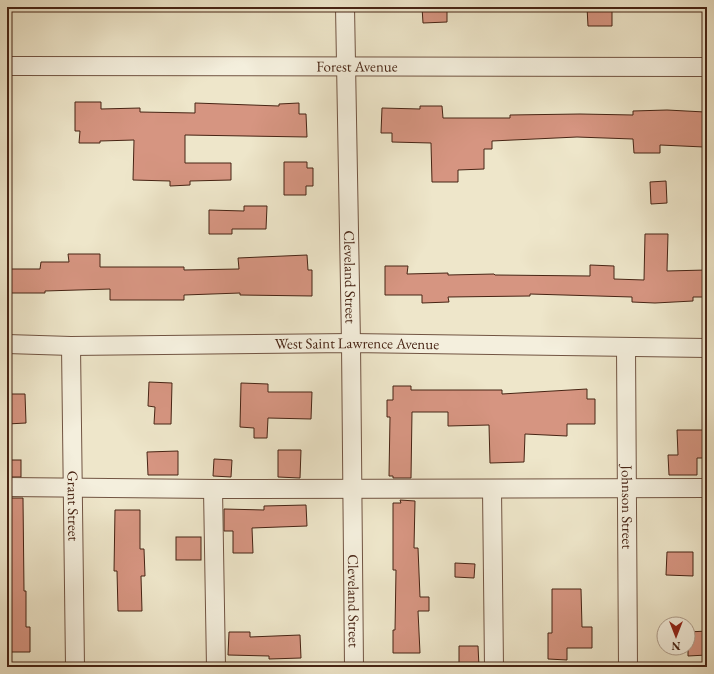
<svg xmlns="http://www.w3.org/2000/svg" width="714" height="674" viewBox="0 0 714 674" font-family="'EB Garamond',serif">
  <rect width="100%" height="100%" fill="#eee6ca"/>
  <filter id="stains"><feTurbulence type="fractalNoise" baseFrequency=".005" numOctaves="4"/><feColorMatrix values="0 0 0 0 .2 0 0 0 0 .09 0 0 0 0 .02 0 0 0 .5 -.17"/></filter>
  <radialGradient id="worn" r=".72"><stop offset=".6" stop-color="#630" stop-opacity="0"/><stop offset="1" stop-color="#630" stop-opacity=".3"/></radialGradient>
  <!-- building -->
  <g fill="#d69581" stroke="#472414">
    <path d="M422,7h25v15l-24,1z"/>
    <path d="M587,7h25v19h-24z"/>
    <path d="M75,102h26v7l39,-1v4l55,1v-10l84,3v-2l20,-1v11h7l1,23 -122,-2v28h46v17l-41,1v4l-20,1v-5l-37,-1 1,-40 -34,1v2h-21l1,-12h-5z"/>
    <path d="M420,106h22l1,12h67v-3l70,-1 53,1v-4l34,-1 38,2 -1,35 -44,-2v8h-26l-1,-14 -56,-2 -85,4v8h-8v20l-26,1v12h-26l-1,-39 -39,-1v-9h-11l1,-25 38,1z"/>
    <path d="M284,162h23v6h6v18h-7v9h-22z"/>
    <path d="M666,181l1,22 -16,1 -1,-22z"/>
    <path d="M244,206h23l-1,23h-34v5h-23v-24l35,1z"/>
    <path d="M645,234h23l-1,37 39,-1v27h-13v4l-38,2 -23,-1v-5l-102,-3v2l-82,1 1,5 -27,1v-8h-37v-29h23l-1,8 41,-1v2l46,-1 1,1 95,1v-11l24,1v13l30,1z"/>
    <path d="M68,254h32v13h84v3l55,-1 -1,-11 69,-3 1,15h4v26l-72,-1v-2l-56,2v5h-74v-11l-65,2v2h-38v-24h33l1,-7h28z"/>
    <path d="M149,382l23,1 -1,41h-17l1,-17 -7,-1z"/>
    <path d="M241,383l27,1v8h44l-1,27 -43,-1 -1,20h-13v-10l-14,-1z"/>
    <path d="M393,386h18v4h91v4l85,-5v10h8v25h-28v12l-42,-2 -1,28 -34,1 -1,-38 -41,1v-14h-36l-1,66h-18v-2h-4l1,-59h-3v-17h6z"/>
    <path d="M7,394h18l1,29 -19,1z"/>
    <path d="M677,430h30v28h-10v17h-28l-1,-20h10z"/>
    <path d="M278,450h23l-1,28 -22,-1z"/>
    <path d="M178,451v24h-30l-1,-23z"/>
    <path d="M214,459l18,1 -1,17 -18,-1z"/>
    <rect x="7" y="460" width="14" height="17"/>
    <path d="M7,498h16l1,93h2v36h4v25h-23z"/>
    <path d="M400,500l15,1 -1,47h4l2,49h9v14h-11l2,42h-27v-23h2l1,-60h-3v-67h8z"/>
    <path d="M306,505l1,21 -55,2 1,25h-20v-22h-9v-22l40,1v-4z"/>
    <path d="M115,510h25v39h4l1,27h-4l1,35h-24l-1,-40h-3z"/>
    <rect x="176" y="537" width="25" height="23"/>
    <path d="M667,552h26v24l-27,-1z"/>
    <path d="M455,563l20,1 -1,14 -19,-1z"/>
    <path d="M552,589h29l1,38h10v21h-25v12l-19,-1v-26h4z"/>
    <path d="M707,631v24l-19,1v-24z"/>
    <path d="M229,632h21v5l50,-2 1,23 -32,1v-3l-41,-1z"/>
    <path d="M459,646h19l1,21h-20z"/>
  </g>
  <g fill="none" stroke-linecap="round" stroke-linejoin="round">
    <!-- minor casing -->
    <g stroke="#715442" stroke-width="20">
      <g id="minor">
        <path id="s1" d="M345,7l6,336 3,324"/>
        <path id="s2" d="M7,66l700,1"/>
        <path id="s3" d="M7,344l64,2 280,-3 356,5"/>
        <path id="s4" d="M71,346l4,321"/>
        <path id="s5" d="M626,347l2,320"/>
        <path d="M7,487l206,2 494,-1"/>
        <path d="M213,489l3,178"/>
        <path d="M492,489l2,178"/>
      </g>
    </g>
    <!-- minor -->
    <use href="#minor" stroke="#f4efdd" stroke-width="18"/>
  </g>
  <g text-anchor="middle" stroke-width="3" stroke-linejoin="round" paint-order="stroke">
    <!-- street labels -->
    <g font-size="15" fill="#472414" stroke="#f4efdd">
      <text dy="5" stroke="none"><textPath href="#s2" startOffset="350">Forest Avenue</textPath></text>
      <text dy="5" stroke="none"><textPath href="#s1" startOffset="270">Cleveland Street</textPath></text>
      <text dy="5" stroke="none"><textPath href="#s3" startOffset="350">West Saint Lawrence Avenue</textPath></text>
      <text dy="5" stroke="none"><textPath href="#s4" startOffset="160">Grant Street</textPath></text>
      <text dy="5" stroke="none"><textPath href="#s5" startOffset="160">Johnson Street</textPath></text>
      <text dy="5" stroke="none"><textPath href="#s1" startOffset="594">Cleveland Street</textPath></text>
    </g>
  </g>
  <!-- margin -->
  <rect width="714" height="674" fill="none" stroke="#eee6ca" stroke-width="24"/>
  <rect x="8" y="8" width="698" height="658" fill="none" stroke="#472414" stroke-width="2"/>
  <rect x="12" y="12" width="690" height="650" fill="none" stroke="#472414"/>
  <!-- north arrow -->
  <g transform="translate(676 636) rotate(180)"><circle r="19" fill="#f4efdd" stroke="#af9e8d"/>
  <path d="M0-3L7 15L0 10L-7 15Z" fill="#8f2418"/>
  <text y="-6" font-size="11" font-weight="bold" text-anchor="middle" fill="#472414">N</text>
  </g>
  <rect width="100%" height="100%" filter="url(#stains)"/>
  <rect width="100%" height="100%" fill="url(#worn)"/>
</svg>
